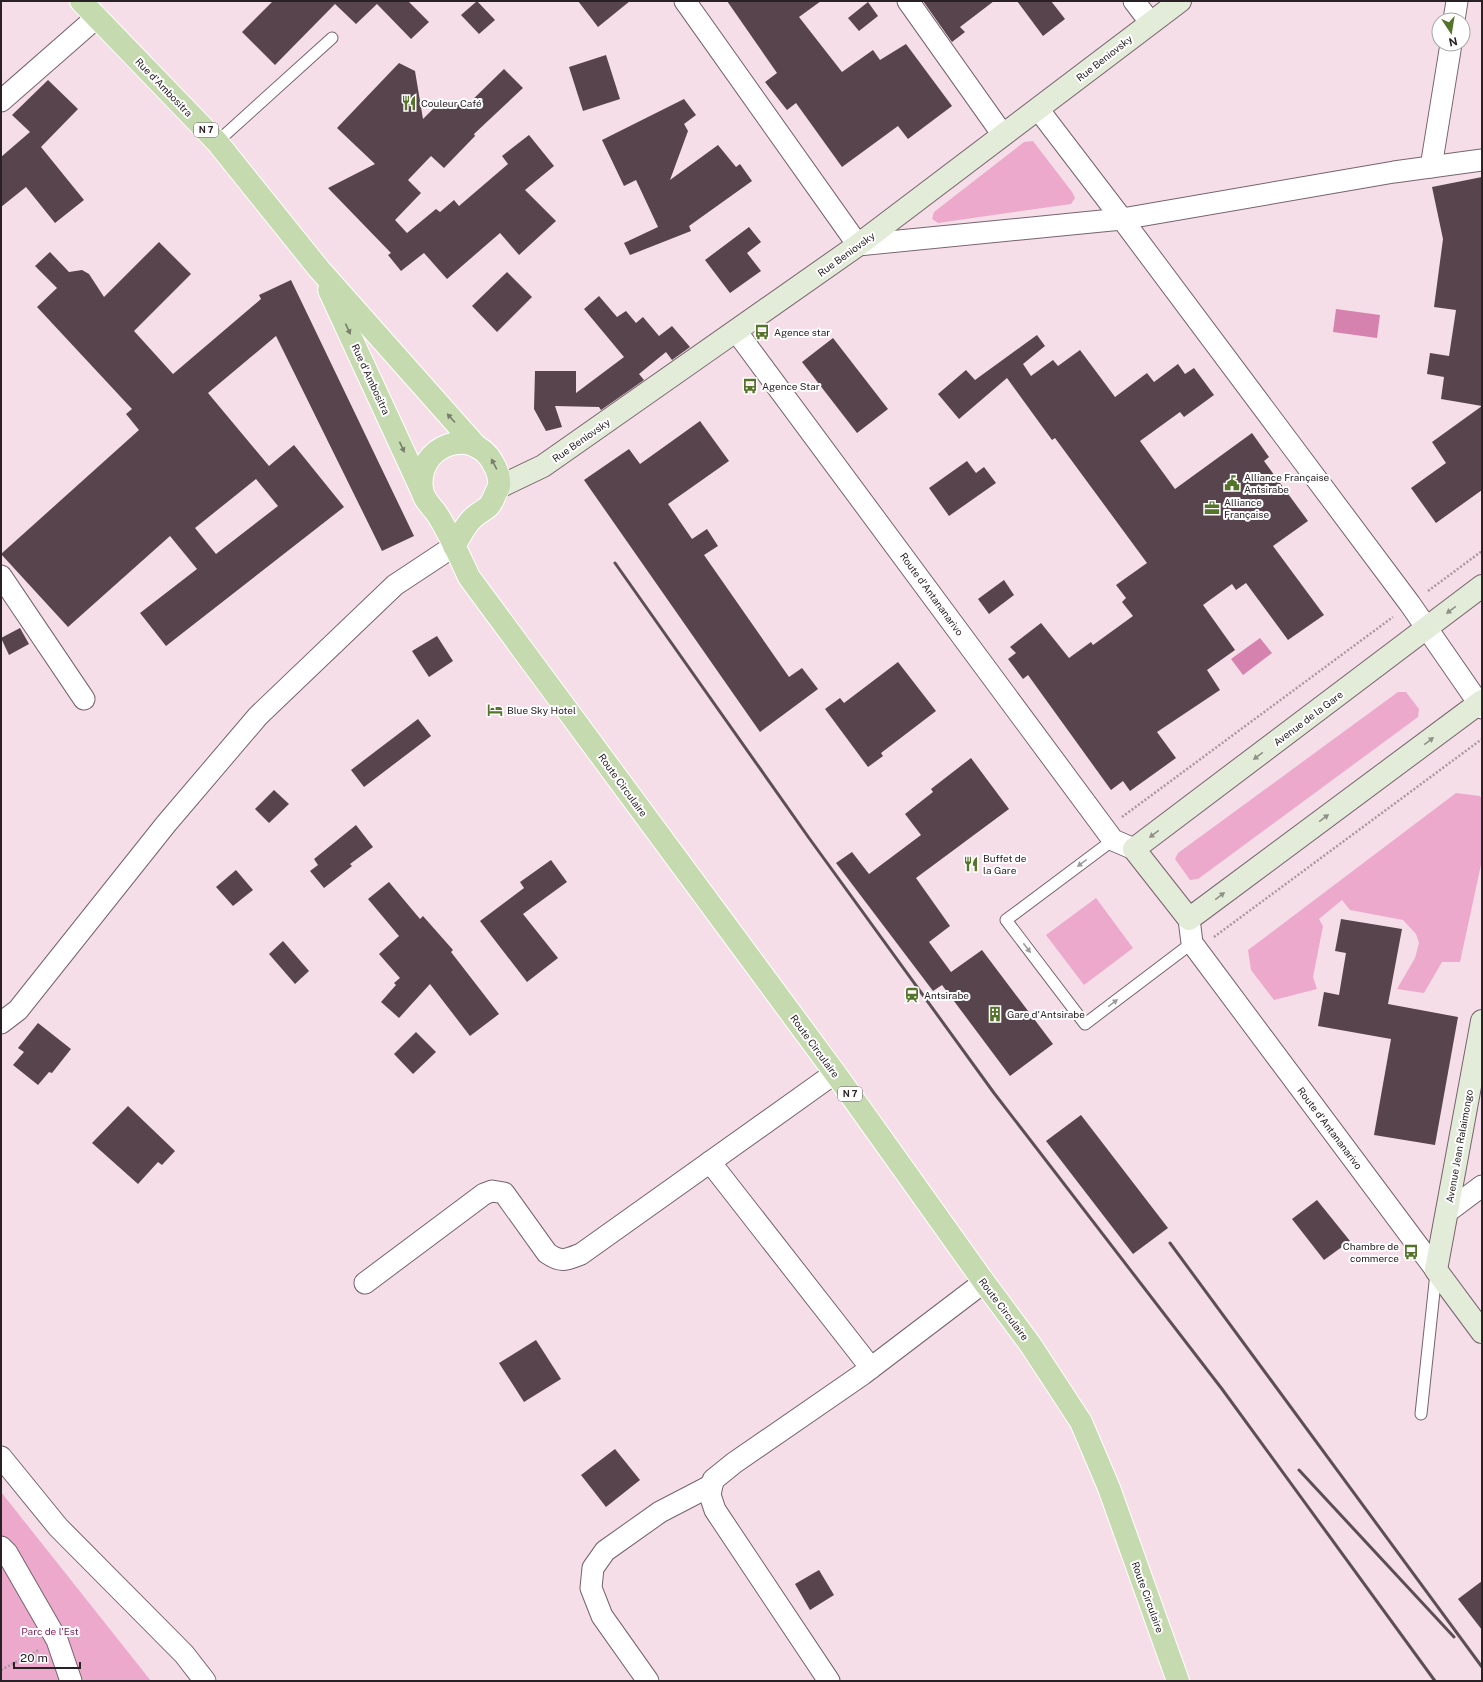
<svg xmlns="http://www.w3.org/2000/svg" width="1483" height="1682" viewBox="0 0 1483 1682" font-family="'Public Sans',sans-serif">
  <rect width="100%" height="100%" fill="#f6dee9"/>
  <!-- green -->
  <g fill="#eca9cc">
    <path d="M1033,141l39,51 3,6 -4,6 -133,19 -6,-4 2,-7 90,-70z"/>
    <path d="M1398,692h8l13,17 -1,8 -220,162 -8,1 -15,-21 3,-6z"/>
    <path d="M1456,793l24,3 2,4v60l-22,102h-18l-18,31 -27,-4 18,-31 4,-15 -3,-9 -13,-14 -53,-10 -8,-10 -23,19 4,7 -10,51 4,12 -43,11 -23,-30 -3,-20z"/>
    <path d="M1096,898l37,50 -49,37 -38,-50z"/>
    <path d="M1,1492l150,189h-150z"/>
  </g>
  <!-- forest -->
  <g fill="#d582af">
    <path d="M1336,309l44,6 -3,23 -44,-6z"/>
    <path d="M1260,638l12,15 -29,22 -12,-16z"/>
  </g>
  <!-- building -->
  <g fill="#57444d" fill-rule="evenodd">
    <path d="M273,1h135l21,21 -18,17 -34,-35 -21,20 -21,-20 -60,61 -33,-33z"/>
    <path d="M477,1l18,19 -16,14 -18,-19z"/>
    <path d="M578,1h52l-32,26z"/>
    <path d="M727,1h94l-22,16 43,55 31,-22 7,10 26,-16 46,62 -44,33 -10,-13 -56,41 -46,-64 -9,7 -22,-28 12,-9z"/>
    <path d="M923,1h71l-34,26 5,5 -13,10z"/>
    <path d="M1017,1h34l14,18 -22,17z"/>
    <path d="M868,2l10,14 -19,15 -11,-13z"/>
    <path d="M606,55l14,44 -37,12 -14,-44z"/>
    <path d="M399,63l16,8 8,48 19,-19 9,8 8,-7 6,6 39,-38 19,19 -49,46 1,2 -31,32 -13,-12 -23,24 13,13 -26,27 12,13 29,-24 4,3 14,-12 5,6 49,-42 -6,-8 27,-21 25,31 -29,24 31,31 -37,34 -19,-22 -53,46 -23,-26 -23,18 -13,-16 3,-2 -63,-65 47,-24 -38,-36z"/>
    <path d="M48,80l30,29 -37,38 43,53 -29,23 -29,-36 -25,20v-50l29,-25 -18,-17z"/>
    <path d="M684,99l12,16 -12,9 4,7 -18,49 48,-35 18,22 4,-3 12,17 -63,45 2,5 -61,24 -6,-12 34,-16 -22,-47 -12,6 -22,-46z"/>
    <path d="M1482,177v313l-46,33 -25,-35 35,-25 -14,-21 50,-36 -41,-7 3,-22 -17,-3 3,-21 19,3 7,-46 -22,-3 9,-68 -11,-52z"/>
    <path d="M749,227l12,15 -14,11 14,18 -31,22 -25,-33z"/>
    <path d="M159,242l32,32 -57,57 39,43 88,-75 -2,-4 32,-15 123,256 -32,15 -106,-215 -68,57 61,73 25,-21 50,62 -178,139 -26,-33 57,-44 -27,-33 -102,91 -67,-73 138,-124 -13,-16 6,-5 -95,-102 20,-19 -22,-22 15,-14 19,20 13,-2 7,4 15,23zM256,479l22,27 -62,48 -21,-26z"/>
    <path d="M507,272l25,25 -35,35 -25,-26z"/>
    <path d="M599,296l18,21 9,-6 10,12 7,-6 16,19 13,-10 18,21 -18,13 -6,-8 -27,22 5,6 -43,30 -2,-3 -44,-1 7,21 -16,4 -12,-22 1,-38h41v22l48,-36 -40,-48z"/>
    <path d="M1037,335l8,11 -22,18 8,12 22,-16 5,6 22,-16 35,47 32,-24 7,9 24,-18 7,10 9,-6 20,27 -30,22 -4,-5 -40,29 35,48 77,-56 17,24 -5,4 44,60 -35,25 51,69 -36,25 -42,-57 -10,7 -4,-6 -29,21 32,45 -28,20 13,20 -63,42 19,26 -46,33 -7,-10 -12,9 -83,-115 -5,4 -15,-20 8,-6 -6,-6 31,-24 28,35 22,-16 2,3 40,-29 -11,-14 4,-4 -10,-13 31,-22 -92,-125 -3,2 -45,-62 -48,41 -21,-25 28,-24 9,10z"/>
    <path d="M833,338l55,71 -31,24 -55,-71z"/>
    <path d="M700,421l29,40 -61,43 24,35 15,-10 11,17 -14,9 85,122 13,-9 16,21 -58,43 -176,-252 45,-31 11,15z"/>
    <path d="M967,461l9,12 8,-6 12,16 -47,33 -20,-28z"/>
    <path d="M1004,580l10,15 -25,19 -11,-15z"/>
    <path d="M20,628l9,16 -20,11 -8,-17z"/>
    <path d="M437,636l16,25 -24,16 -17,-26z"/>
    <path d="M898,662l38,49 -55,42 2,3 -15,11 -43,-58 15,-11 4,5z"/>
    <path d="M418,719l13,17 -67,51 -13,-17z"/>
    <path d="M971,758l38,51 -93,69 34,48 -21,16 22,30 31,-22 71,94 -43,32 -68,-91 -9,6 -97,-128 16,-11 17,22 52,-39 -16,-21 28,-22 -2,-3z"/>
    <path d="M274,790l15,14 -20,19 -14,-14z"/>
    <path d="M356,825l17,22 -23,17 2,2 -28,22 -14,-17 8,-6 -4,-6z"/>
    <path d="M551,860l16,22 -44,32 35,44 -31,24 -47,-61 44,-33 -4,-6z"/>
    <path d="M236,870l17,20 -20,16 -17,-19z"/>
    <path d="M389,882l31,37 3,-3 30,34 -2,2 48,62 -29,22 -40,-52 -31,34 -18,-16 15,-17 -2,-2 6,-5 -21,-24 20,-18 -31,-37z"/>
    <path d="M1341,919l61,10 -14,75 70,13 -23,128 -61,-10 17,-96 -73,-13 6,-34 15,3 7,-42 -11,-2z"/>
    <path d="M283,941l26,30 -14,13 -26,-30z"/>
    <path d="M38,1023l33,26 -19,24 -3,-1 -11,13 -25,-20 11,-13 -6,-4z"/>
    <path d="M416,1032l20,20 -23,22 -19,-20z"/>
    <path d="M128,1106l47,45 -13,14 -4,-3 -20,22 -46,-41z"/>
    <path d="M1081,1115l87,113 -35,26 -87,-113z"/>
    <path d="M1317,1200l33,41 -26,19 -32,-41z"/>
    <path d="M536,1340l25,39 -37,23 -25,-39z"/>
    <path d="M615,1449l25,31 -34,27 -25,-32z"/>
    <path d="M819,1570l15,25 -24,15 -15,-26z"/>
    <path d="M1482,1581v49l-24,-31z"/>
  </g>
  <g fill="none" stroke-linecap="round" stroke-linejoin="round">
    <!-- lane casing -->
    <g stroke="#77636d" stroke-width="13">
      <g id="lane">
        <path d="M217,142l115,-104"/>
        <path d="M1113,840l-107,80 79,104 107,-81"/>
        <path d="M1421,1414l15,-141"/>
      </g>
    </g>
    <!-- street casing -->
    <g stroke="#77636d" stroke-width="23">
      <g id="street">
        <path d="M685,1l173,244 264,-26 272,-47 88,-12"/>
        <path d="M908,1l95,134"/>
        <path d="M1134,1l16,21"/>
        <path d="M1454,20l3,-19"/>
        <path d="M1,101l96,-84"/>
        <path d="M1038,109l84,110 288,385 72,104"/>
        <path d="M1431,167l20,-123"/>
        <path d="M736,331l377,509 21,9"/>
        <path d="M1,576l83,123"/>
        <path d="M1189,919l3,24 244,327"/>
        <path d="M1,1023l17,-13 148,-186 92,-108 137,-131 59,-39"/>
        <path d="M710,1162l161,206"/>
        <path d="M1447,1212l35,-26"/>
        <path d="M365,1283l119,-89 8,-3 12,2 43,60c14,10 19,7 34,1l254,-181"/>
        <path d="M1,1457l57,70 126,127 21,27"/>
        <path d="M1,1547l6,6 50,87 14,41"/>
        <path d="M648,1681l-46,-65 -11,-28 2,-20 12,-17 55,-39 52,-27"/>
        <path d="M829,1681l-114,-171 -5,-15 3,-15 21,-17 129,-89 121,-92"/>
      </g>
    </g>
    <!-- secondary casing -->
    <g stroke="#77636d" stroke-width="24">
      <g id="secondary">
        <path d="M499,487l44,-21 315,-221 322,-244"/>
        <path d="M1482,586l-348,263 55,70 293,-218"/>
        <path d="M1482,1021l-46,249 46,62"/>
      </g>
    </g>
    <!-- primary casing -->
    <g stroke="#fff" stroke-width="24">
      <g id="primary">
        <path d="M81,1l136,141 102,127 158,178"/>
        <path d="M329,290l92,199"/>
        <path d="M454,546c6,-9 11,-21 19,-28 12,-11 15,-6 22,-23 1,-3 3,-6 4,-9 1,-8 -2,-16 -6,-23 -20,-38 -77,-18 -71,26 1,11 10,17 15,25 13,20 22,42 32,63l366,496 149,209 46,62 51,78 28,66 69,193"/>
      </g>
    </g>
    <!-- path -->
    <g stroke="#a9979f" stroke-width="2.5" stroke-dasharray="2 2" stroke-linecap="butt">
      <path d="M1428,591l54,-40"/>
      <path d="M1122,817l271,-200"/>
      <path d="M1214,937l268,-198"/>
      <path d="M1,1670l38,-20"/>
    </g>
    <!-- lane -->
    <use href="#lane" stroke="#fff" stroke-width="11"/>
    <!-- street -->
    <use href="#street" stroke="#fff" stroke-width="21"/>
    <!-- secondary -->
    <use href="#secondary" stroke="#e2ecd8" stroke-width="22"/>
    <!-- primary -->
    <use href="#primary" stroke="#c6dab0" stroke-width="22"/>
    <!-- rail -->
    <g stroke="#5b4f55" stroke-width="3">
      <path d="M615,563l194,275 185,255 228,296 213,292"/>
      <path d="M1170,1243l312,424"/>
      <path d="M1299,1470l155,167"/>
    </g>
  </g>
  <!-- one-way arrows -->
  <defs><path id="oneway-solid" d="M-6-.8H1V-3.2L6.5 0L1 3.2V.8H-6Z"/></defs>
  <g fill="#787e6a">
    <use href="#oneway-solid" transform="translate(348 329) rotate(65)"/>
    <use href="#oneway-solid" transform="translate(451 418) rotate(-132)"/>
    <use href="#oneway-solid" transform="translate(402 447) rotate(65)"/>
    <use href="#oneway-solid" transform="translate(494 464) rotate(-118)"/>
  </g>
  <g fill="#8f9187">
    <use href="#oneway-solid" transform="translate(1451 610) rotate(143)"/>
    <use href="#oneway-solid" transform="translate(1429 741) rotate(-37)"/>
    <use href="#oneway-solid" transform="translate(1258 756) rotate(143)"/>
    <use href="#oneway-solid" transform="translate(1324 818) rotate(-37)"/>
    <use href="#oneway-solid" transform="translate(1154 834) rotate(143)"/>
    <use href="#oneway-solid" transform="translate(1220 896) rotate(-37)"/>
  </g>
  <g fill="#9f9b9d">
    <use href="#oneway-solid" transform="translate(1082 863) rotate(143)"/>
    <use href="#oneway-solid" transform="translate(1027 948) rotate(53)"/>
    <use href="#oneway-solid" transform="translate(1113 1003) rotate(-37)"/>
  </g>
  <!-- icons -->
  <defs>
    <g id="restaurant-bare" transform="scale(1.2)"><path d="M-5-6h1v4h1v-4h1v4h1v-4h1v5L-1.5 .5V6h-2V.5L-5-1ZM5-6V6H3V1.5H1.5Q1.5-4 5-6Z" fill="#54742a" stroke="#fff" stroke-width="2.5" paint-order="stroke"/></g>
    <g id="bus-bare" transform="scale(1.2)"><path d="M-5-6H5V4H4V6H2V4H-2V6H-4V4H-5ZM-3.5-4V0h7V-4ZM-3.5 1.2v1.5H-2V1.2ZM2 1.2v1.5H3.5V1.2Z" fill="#54742a" stroke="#fff" stroke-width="2.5" paint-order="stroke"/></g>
    <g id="civic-bare" transform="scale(1.2)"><path d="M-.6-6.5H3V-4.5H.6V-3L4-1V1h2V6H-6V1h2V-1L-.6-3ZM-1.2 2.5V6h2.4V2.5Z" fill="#54742a" stroke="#fff" stroke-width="2.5" paint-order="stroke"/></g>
    <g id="office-bare" transform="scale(1.2)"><path d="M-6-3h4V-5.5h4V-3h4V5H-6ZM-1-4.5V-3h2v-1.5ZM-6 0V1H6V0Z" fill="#54742a" stroke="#fff" stroke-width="2.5" paint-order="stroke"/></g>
    <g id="hotel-bare" transform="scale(1.2)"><path d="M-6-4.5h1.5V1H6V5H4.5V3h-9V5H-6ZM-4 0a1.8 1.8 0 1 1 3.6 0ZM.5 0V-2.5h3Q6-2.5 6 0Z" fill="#54742a" stroke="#fff" stroke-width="2.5" paint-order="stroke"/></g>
    <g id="station-bare" transform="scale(1.2)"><path d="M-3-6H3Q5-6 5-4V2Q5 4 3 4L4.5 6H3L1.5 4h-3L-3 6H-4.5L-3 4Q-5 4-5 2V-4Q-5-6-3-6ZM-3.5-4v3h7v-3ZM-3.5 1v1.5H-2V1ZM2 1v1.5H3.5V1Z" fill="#54742a" stroke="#fff" stroke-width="2.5" paint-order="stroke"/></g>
    <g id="building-bare" transform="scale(1.2)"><path d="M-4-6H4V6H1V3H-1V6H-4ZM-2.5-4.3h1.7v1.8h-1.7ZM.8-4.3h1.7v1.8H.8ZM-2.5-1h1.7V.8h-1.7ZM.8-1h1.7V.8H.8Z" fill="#54742a" stroke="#fff" stroke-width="2.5" paint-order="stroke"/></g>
  </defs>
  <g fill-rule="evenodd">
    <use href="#restaurant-bare" x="409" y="103"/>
    <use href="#bus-bare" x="762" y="332"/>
    <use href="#bus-bare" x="750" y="386"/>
    <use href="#civic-bare" x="1232" y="483"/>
    <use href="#office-bare" x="1212" y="508"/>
    <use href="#hotel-bare" x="495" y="710"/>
    <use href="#restaurant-bare" x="971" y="864"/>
    <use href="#station-bare" x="912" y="995"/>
    <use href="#building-bare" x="995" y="1014"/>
    <use href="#bus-bare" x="1411" y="1252"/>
  </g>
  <g text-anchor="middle" stroke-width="4" stroke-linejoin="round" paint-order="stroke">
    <!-- shield labels -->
    <g fill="#fff" stroke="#696466" stroke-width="1">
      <rect x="194" y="123" width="24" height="14" rx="3"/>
      <rect x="838" y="1087" width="24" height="14" rx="3"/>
    </g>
    <g font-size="9" font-weight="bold" fill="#292125">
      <text x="206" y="133">N 7</text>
      <text x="850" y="1097">N 7</text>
    </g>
    <!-- street labels -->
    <g font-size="10" fill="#292125" stroke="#fff">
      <text transform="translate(1104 58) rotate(-38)" y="4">Rue Beniovsky</text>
      <text transform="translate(164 87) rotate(46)" y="4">Rue d'Ambositra</text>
      <text transform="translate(846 254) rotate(-36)" y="4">Rue Beniovsky</text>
      <text transform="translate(371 379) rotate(65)" y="4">Rue d'Ambositra</text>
      <text transform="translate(581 440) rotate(-35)" y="4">Rue Beniovsky</text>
      <text transform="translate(932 594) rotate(54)" y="4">Route d'Antananarivo</text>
      <text transform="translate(1308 718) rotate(-37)" y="4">Avenue de la Gare</text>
      <text transform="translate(623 785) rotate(54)" y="4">Route Circulaire</text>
      <text transform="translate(815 1046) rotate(54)" y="4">Route Circulaire</text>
      <text transform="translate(1330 1128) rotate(53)" y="4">Route d'Antananarivo</text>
      <text transform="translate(1459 1146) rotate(-80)" y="4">Avenue Jean Ralaimongo</text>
      <text transform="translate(1004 1309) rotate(53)" y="4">Route Circulaire</text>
      <text transform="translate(1148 1597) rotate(70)" y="4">Route Circulaire</text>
    </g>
    <!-- poi labels -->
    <g font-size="10" fill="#292125" stroke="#fff" text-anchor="start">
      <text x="421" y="107">Couleur Café</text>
      <text x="774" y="336">Agence star</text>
      <text x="762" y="390">Agence Star</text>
      <text x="1244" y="481">Alliance Française<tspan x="1244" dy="12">Antsirabe</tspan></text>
      <text x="1224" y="506">Alliance<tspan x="1224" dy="12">Française</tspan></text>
      <text x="507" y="714">Blue Sky Hotel</text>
      <text x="983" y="862">Buffet de<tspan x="983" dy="12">la Gare</tspan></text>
      <text x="924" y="999">Antsirabe</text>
      <text x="1007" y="1018">Gare d'Antsirabe</text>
      <text x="1399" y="1250" text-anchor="end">Chambre de<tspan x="1399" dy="12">commerce</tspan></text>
    </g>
    <!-- park labels -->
    <g font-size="10" fill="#84235f" stroke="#fff">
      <text x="50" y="1635">Parc de l'Est</text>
    </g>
  </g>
  <!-- border -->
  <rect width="1483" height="1682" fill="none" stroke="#292125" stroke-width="4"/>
  <!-- north arrow -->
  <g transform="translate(1451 32) rotate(168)"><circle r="19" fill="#ffffff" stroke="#a9a6a8"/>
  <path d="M0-3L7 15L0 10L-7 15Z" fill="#54742a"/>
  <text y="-6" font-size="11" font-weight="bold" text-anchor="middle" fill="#292125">N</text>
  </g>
  <!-- scale -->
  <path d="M14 1662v6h66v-6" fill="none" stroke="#292125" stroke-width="2"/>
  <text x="20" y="1662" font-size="12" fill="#292125" stroke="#ffffff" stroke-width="3" paint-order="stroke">20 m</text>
</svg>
